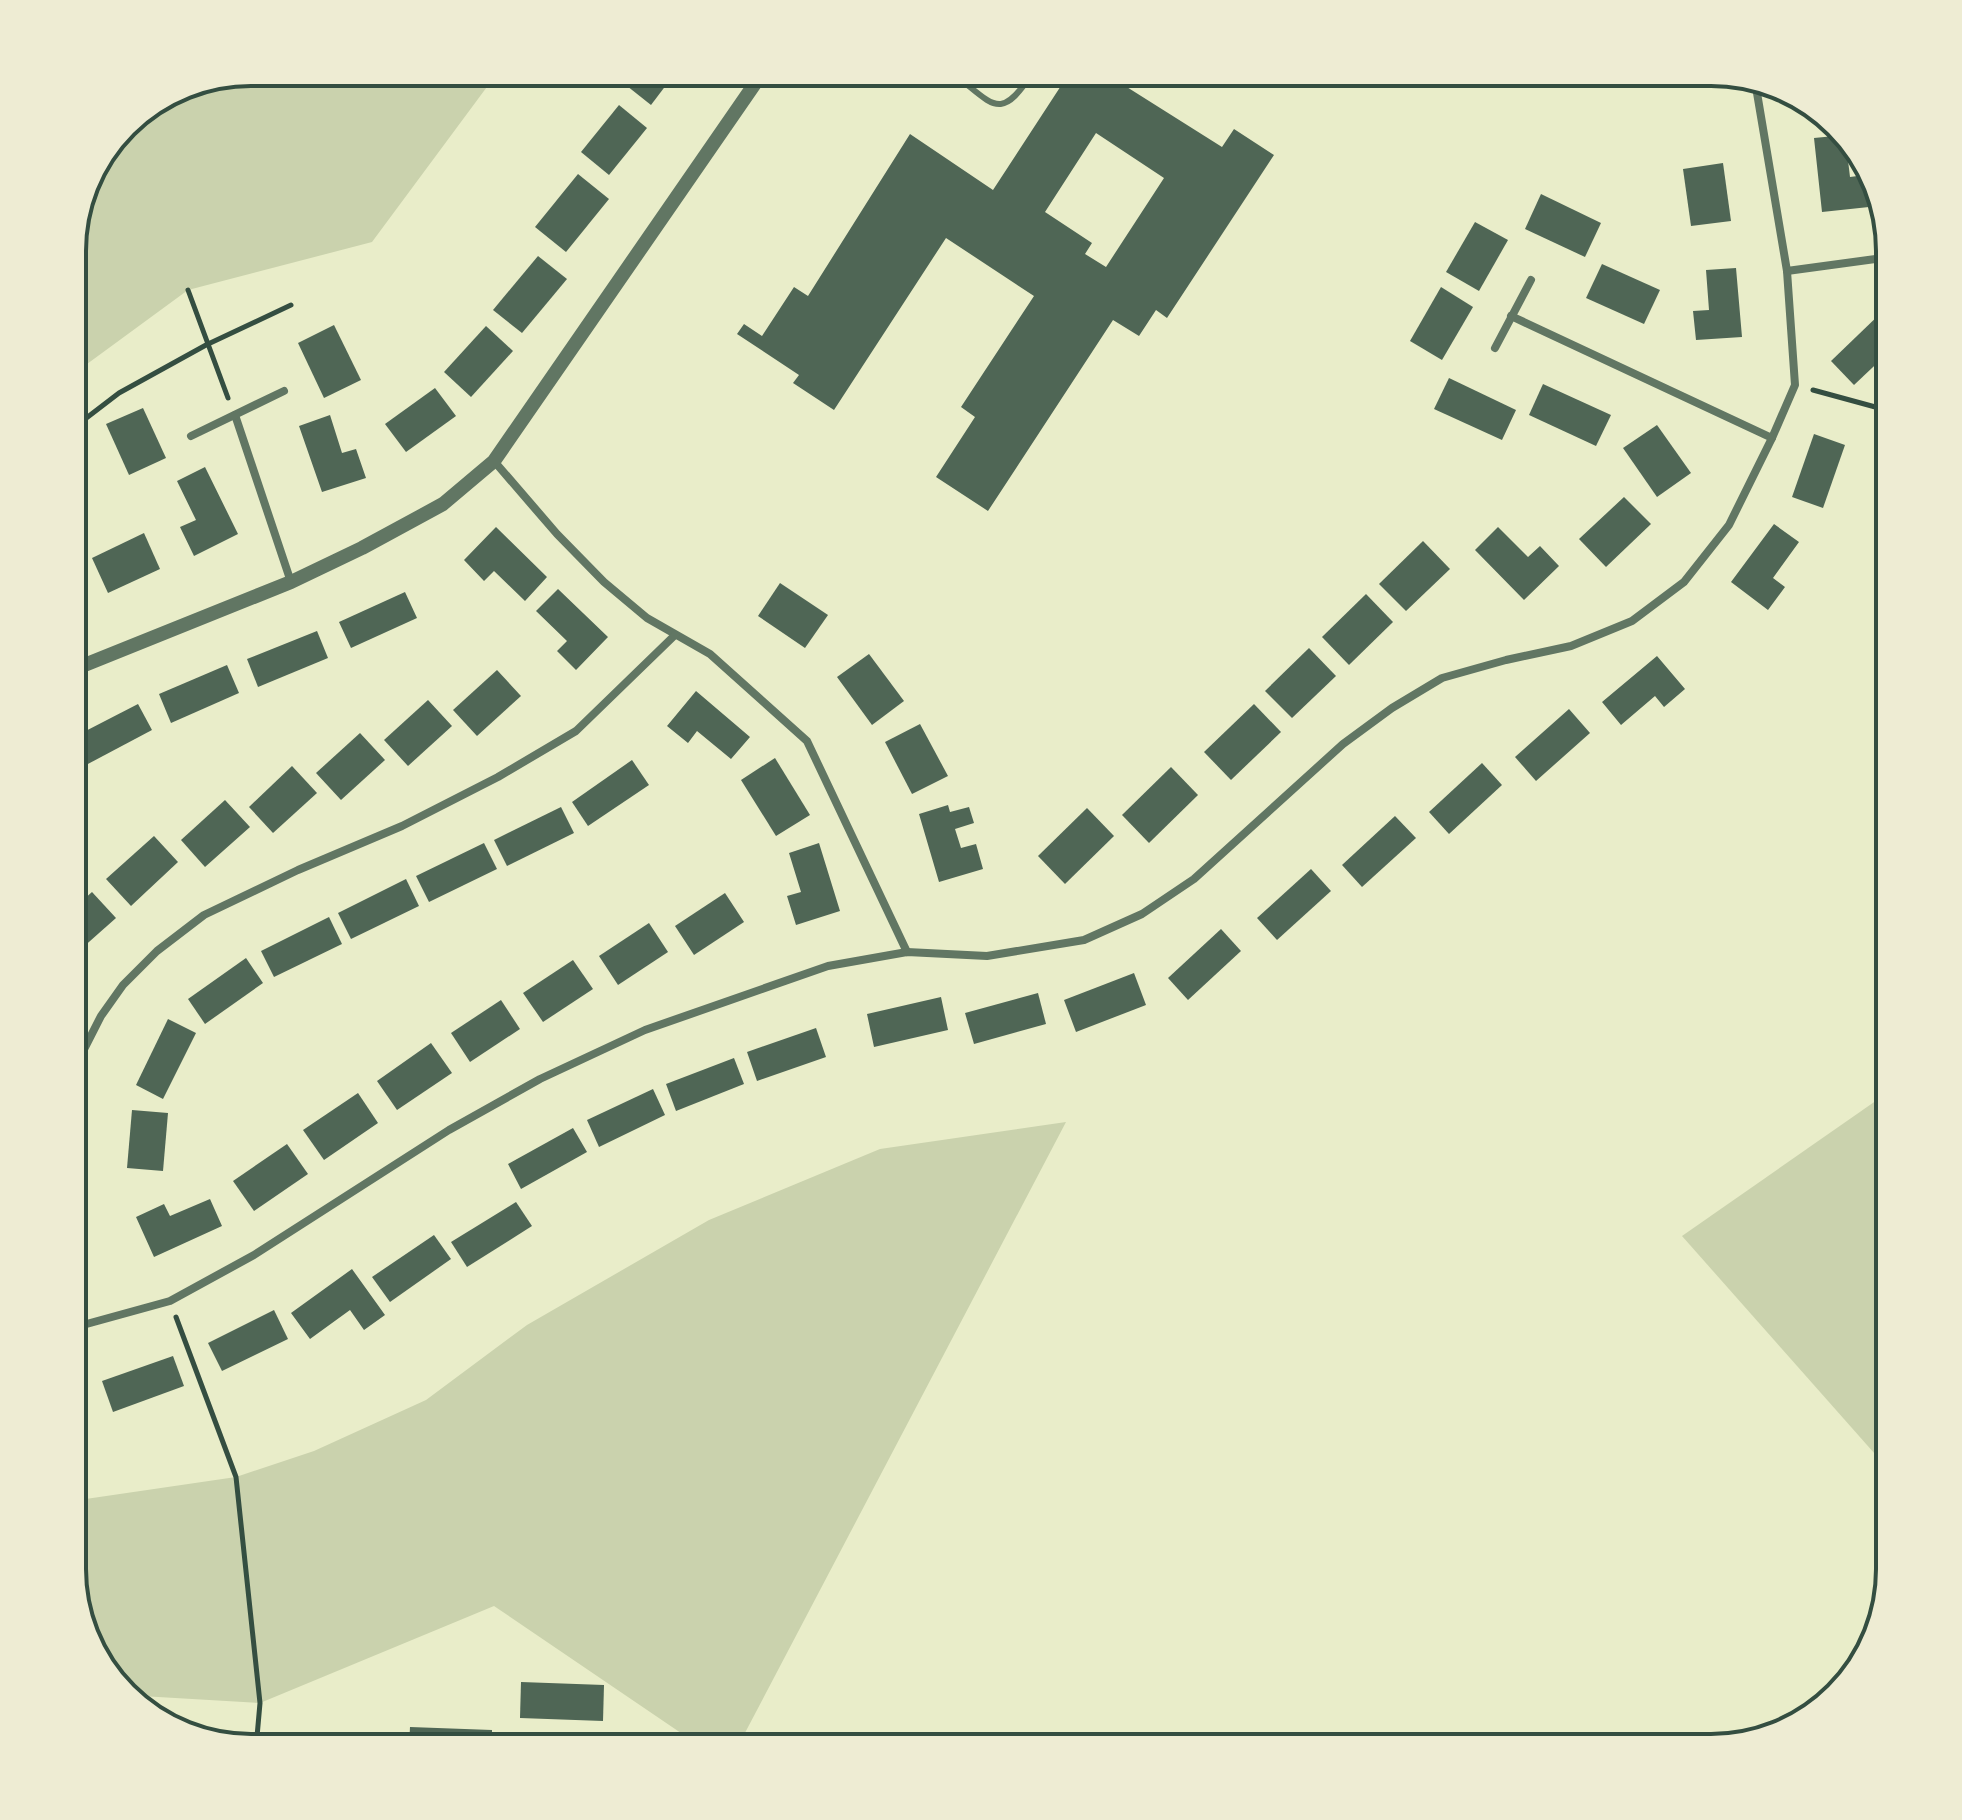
<svg xmlns="http://www.w3.org/2000/svg" width="1962" height="1820" viewBox="0 0 1962 1820" font-family="Raleway,sans-serif">
  <rect width="100%" height="100%" fill="#e9edc9"/>
  <!-- green -->
  <g fill="#cad2ad">
    <path d="M251,72h247l-126,170 -184,48 -116,85v-136l18,-67 43,-55 50,-32z"/>
    <path d="M1890,1091v380l-208,-235z"/>
    <path d="M1066,1122l-329,626h-34l-209,-142 -234,97 -136,-8 -38,-57 -14,-58v-79l164,-24 78,-26 112,-51 101,-75 182,-105 171,-71z"/>
  </g>
  <!-- building -->
  <g fill="#4f6655" fill-rule="evenodd">
    <path d="M630,72h46l-25,33 -29,-23z"/>
    <path d="M1070,72h33l119,75 12,-18 40,26 -107,163 -11,-8 -17,26 -26,-16 -125,191 -52,-34 39,-60 -14,-10 73,-111 -88,-58 -112,172 -41,-27 6,-8 -62,-41 7,-10 18,12 32,-49 14,9 102,-162 83,56zM1096,133l68,45 -58,89 -21,-13 7,-11 -47,-31z"/>
    <path d="M619,105l28,23 -38,47 -28,-23z"/>
    <path d="M1845,135l5,42 15,-2 4,32 -47,5 -8,-74z"/>
    <path d="M1723,163l8,58 -40,5 -8,-57z"/>
    <path d="M578,174l31,25 -43,53 -31,-25z"/>
    <path d="M1541,194l60,29 -16,34 -60,-28z"/>
    <path d="M1475,222l33,18 -29,51 -33,-19z"/>
    <path d="M538,256l29,23 -45,54 -29,-23z"/>
    <path d="M1602,264l58,26 -16,34 -58,-26z"/>
    <path d="M1736,268l6,69 -46,3 -3,-29 16,-1 -3,-40z"/>
    <path d="M1441,287l32,20 -31,53 -32,-19z"/>
    <path d="M1884,310l6,5v36l-36,34 -23,-24z"/>
    <path d="M334,325l27,55 -37,18 -26,-55z"/>
    <path d="M486,326l27,25 -42,46 -27,-25z"/>
    <path d="M1449,378l67,32 -14,30 -68,-31z"/>
    <path d="M1543,384l68,31 -15,31 -67,-31z"/>
    <path d="M435,388l21,28 -50,36 -21,-28z"/>
    <path d="M143,408l23,50 -37,17 -23,-51z"/>
    <path d="M330,415l12,38 14,-4 10,29 -44,14 -23,-66z"/>
    <path d="M1657,425l34,48 -34,24 -34,-49z"/>
    <path d="M1814,434l31,11 -22,63 -31,-11z"/>
    <path d="M205,467l33,67 -44,22 -14,-29 16,-7 -19,-39z"/>
    <path d="M1624,497l27,27 -45,43 -27,-28z"/>
    <path d="M1774,524l25,18 -26,36 12,9 -17,23 -37,-28z"/>
    <path d="M496,527l51,50 -22,24 -31,-30 -10,10 -20,-21z"/>
    <path d="M1498,527l30,30 12,-11 19,20 -35,34 -49,-50z"/>
    <path d="M144,533l16,36 -52,24 -16,-35z"/>
    <path d="M1423,541l27,28 -44,42 -27,-27z"/>
    <path d="M780,583l48,32 -23,33 -47,-32z"/>
    <path d="M558,589l50,48 -32,33 -19,-19 10,-10 -31,-30z"/>
    <path d="M405,592l12,26 -66,30 -12,-26z"/>
    <path d="M1366,594l27,28 -44,43 -27,-28z"/>
    <path d="M317,631l11,27 -70,29 -11,-28z"/>
    <path d="M1309,648l27,28 -44,42 -27,-27z"/>
    <path d="M869,654l35,47 -32,24 -35,-48z"/>
    <path d="M1657,656l28,33 -21,18 -9,-11 -34,29 -19,-23z"/>
    <path d="M227,665l12,28 -68,30 -12,-29z"/>
    <path d="M497,670l24,26 -44,40 -24,-26z"/>
    <path d="M696,691l54,46 -19,22 -34,-28 -9,12 -21,-17z"/>
    <path d="M428,700l24,26 -44,40 -24,-26z"/>
    <path d="M138,704l14,26 -66,35 -14,-27z"/>
    <path d="M1254,704l27,28 -50,48 -27,-28z"/>
    <path d="M1569,709l21,24 -54,48 -21,-24z"/>
    <path d="M920,724l28,52 -36,18 -27,-52z"/>
    <path d="M360,733l25,27 -44,40 -25,-27z"/>
    <path d="M775,758l35,57 -34,21 -35,-56z"/>
    <path d="M632,760l17,25 -61,41 -16,-24z"/>
    <path d="M1482,763l20,22 -53,49 -20,-22z"/>
    <path d="M292,766l25,27 -44,40 -24,-26z"/>
    <path d="M1171,767l27,28 -49,48 -27,-28z"/>
    <path d="M225,800l25,27 -45,40 -24,-27z"/>
    <path d="M948,805l2,7 19,-5 5,16 -19,6 6,19 15,-4 7,25 -44,13 -20,-68z"/>
    <path d="M561,807l13,26 -67,33 -13,-26z"/>
    <path d="M1087,808l27,28 -49,48 -27,-28z"/>
    <path d="M1395,816l21,22 -54,49 -20,-22z"/>
    <path d="M154,836l24,26 -47,44 -25,-27z"/>
    <path d="M484,843l13,26 -68,33 -13,-26z"/>
    <path d="M819,843l21,68 -44,14 -9,-29 14,-4 -12,-39z"/>
    <path d="M1311,869l20,22 -54,49 -20,-22z"/>
    <path d="M406,879l13,27 -68,33 -13,-26z"/>
    <path d="M92,892l24,26 -44,39v-47z"/>
    <path d="M725,893l19,29 -50,33 -19,-29z"/>
    <path d="M329,917l13,27 -68,33 -13,-26z"/>
    <path d="M649,923l19,29 -50,33 -19,-29z"/>
    <path d="M1221,929l20,22 -53,49 -20,-22z"/>
    <path d="M246,958l17,25 -58,41 -17,-25z"/>
    <path d="M573,960l20,29 -50,33 -20,-29z"/>
    <path d="M1134,973l12,32 -70,27 -12,-32z"/>
    <path d="M1038,993l8,31 -72,20 -9,-31z"/>
    <path d="M941,997l7,33 -74,17 -7,-33z"/>
    <path d="M501,1000l19,29 -50,33 -19,-29z"/>
    <path d="M168,1019l28,14 -33,66 -27,-14z"/>
    <path d="M816,1028l10,29 -69,24 -10,-29z"/>
    <path d="M431,1043l21,30 -55,37 -20,-29z"/>
    <path d="M734,1058l10,26 -68,27 -10,-27z"/>
    <path d="M653,1089l12,26 -66,32 -12,-27z"/>
    <path d="M358,1093l20,30 -54,37 -21,-30z"/>
    <path d="M132,1110l36,3 -5,58 -36,-3z"/>
    <path d="M573,1128l14,24 -66,37 -13,-25z"/>
    <path d="M287,1144l21,30 -54,37 -21,-30z"/>
    <path d="M210,1199l12,27 -68,31 -18,-40 28,-13 6,12z"/>
    <path d="M516,1202l16,24 -65,41 -16,-25z"/>
    <path d="M434,1235l17,24 -61,43 -18,-25z"/>
    <path d="M352,1269l33,46 -21,15 -14,-20 -40,29 -19,-26z"/>
    <path d="M274,1310l14,29 -66,32 -14,-28z"/>
    <path d="M173,1356l11,30 -71,26 -11,-31z"/>
    <path d="M84,1386l4,34 -16,2v-35z"/>
    <path d="M521,1682l83,3 -1,36 -83,-3z"/>
    <path d="M410,1727l82,3v18h-83z"/>
    <path d="M664,1732l3,16h-37l-2,-8z"/>
  </g>
  <g fill="none" stroke-linecap="round" stroke-linejoin="round">
    <!-- path -->
    <g stroke="#344e41" stroke-width="5">
      <path d="M188,290l40,108"/>
      <path d="M1813,390l77,21"/>
      <path d="M72,429l47,-36 87,-48 85,-40"/>
      <path d="M176,1317l60,160 24,226 -4,45"/>
    </g>
    <!-- service -->
    <path stroke="#617663" stroke-width="6" d="M951,72c42,31 48,53 82,0"/>
    <!-- minor -->
    <g stroke="#617663" stroke-width="8">
      <path d="M1787,271l103,-14"/>
      <path d="M1511,316l261,122"/>
      <path d="M1495,348l36,-68"/>
      <path d="M235,415l56,167"/>
      <path d="M191,436l93,-45"/>
      <path d="M494,461l63,73 47,48 43,36 63,36 97,87 100,211"/>
      <path d="M72,1073l29,-57 22,-31 34,-34 47,-36 94,-45 104,-44 96,-49 78,-46 99,-96"/>
      <path d="M72,1265l6,62"/>
      <path d="M72,1328l98,-27 84,-46 195,-125 91,-51 105,-49 183,-64 79,-14 80,4 97,-16 58,-26 52,-35 149,-135 49,-36 50,-30 64,-18 65,-14 61,-25 52,-39 45,-57 43,-87 23,-53 -8,-114 -32,-190"/>
    </g>
    <!-- tertiary -->
    <path stroke="#617663" stroke-width="14" d="M72,670l219,-88 71,-34 81,-44 51,-43 269,-389"/>
  </g>
  <!-- crop -->
  <path d="M0 0H1962V1820H0ZM251 86H1711A165 165 0 0 1 1876 251V1569A165 165 0 0 1 1711 1734H251A165 165 0 0 1 86 1569V251A165 165 0 0 1 251 86Z" fill="#eeecd3" fill-rule="evenodd"/>
  <path fill="none" stroke="#344e41" stroke-width="4" d="M251 86H1711A165 165 0 0 1 1876 251V1569A165 165 0 0 1 1711 1734H251A165 165 0 0 1 86 1569V251A165 165 0 0 1 251 86Z"/>
</svg>
